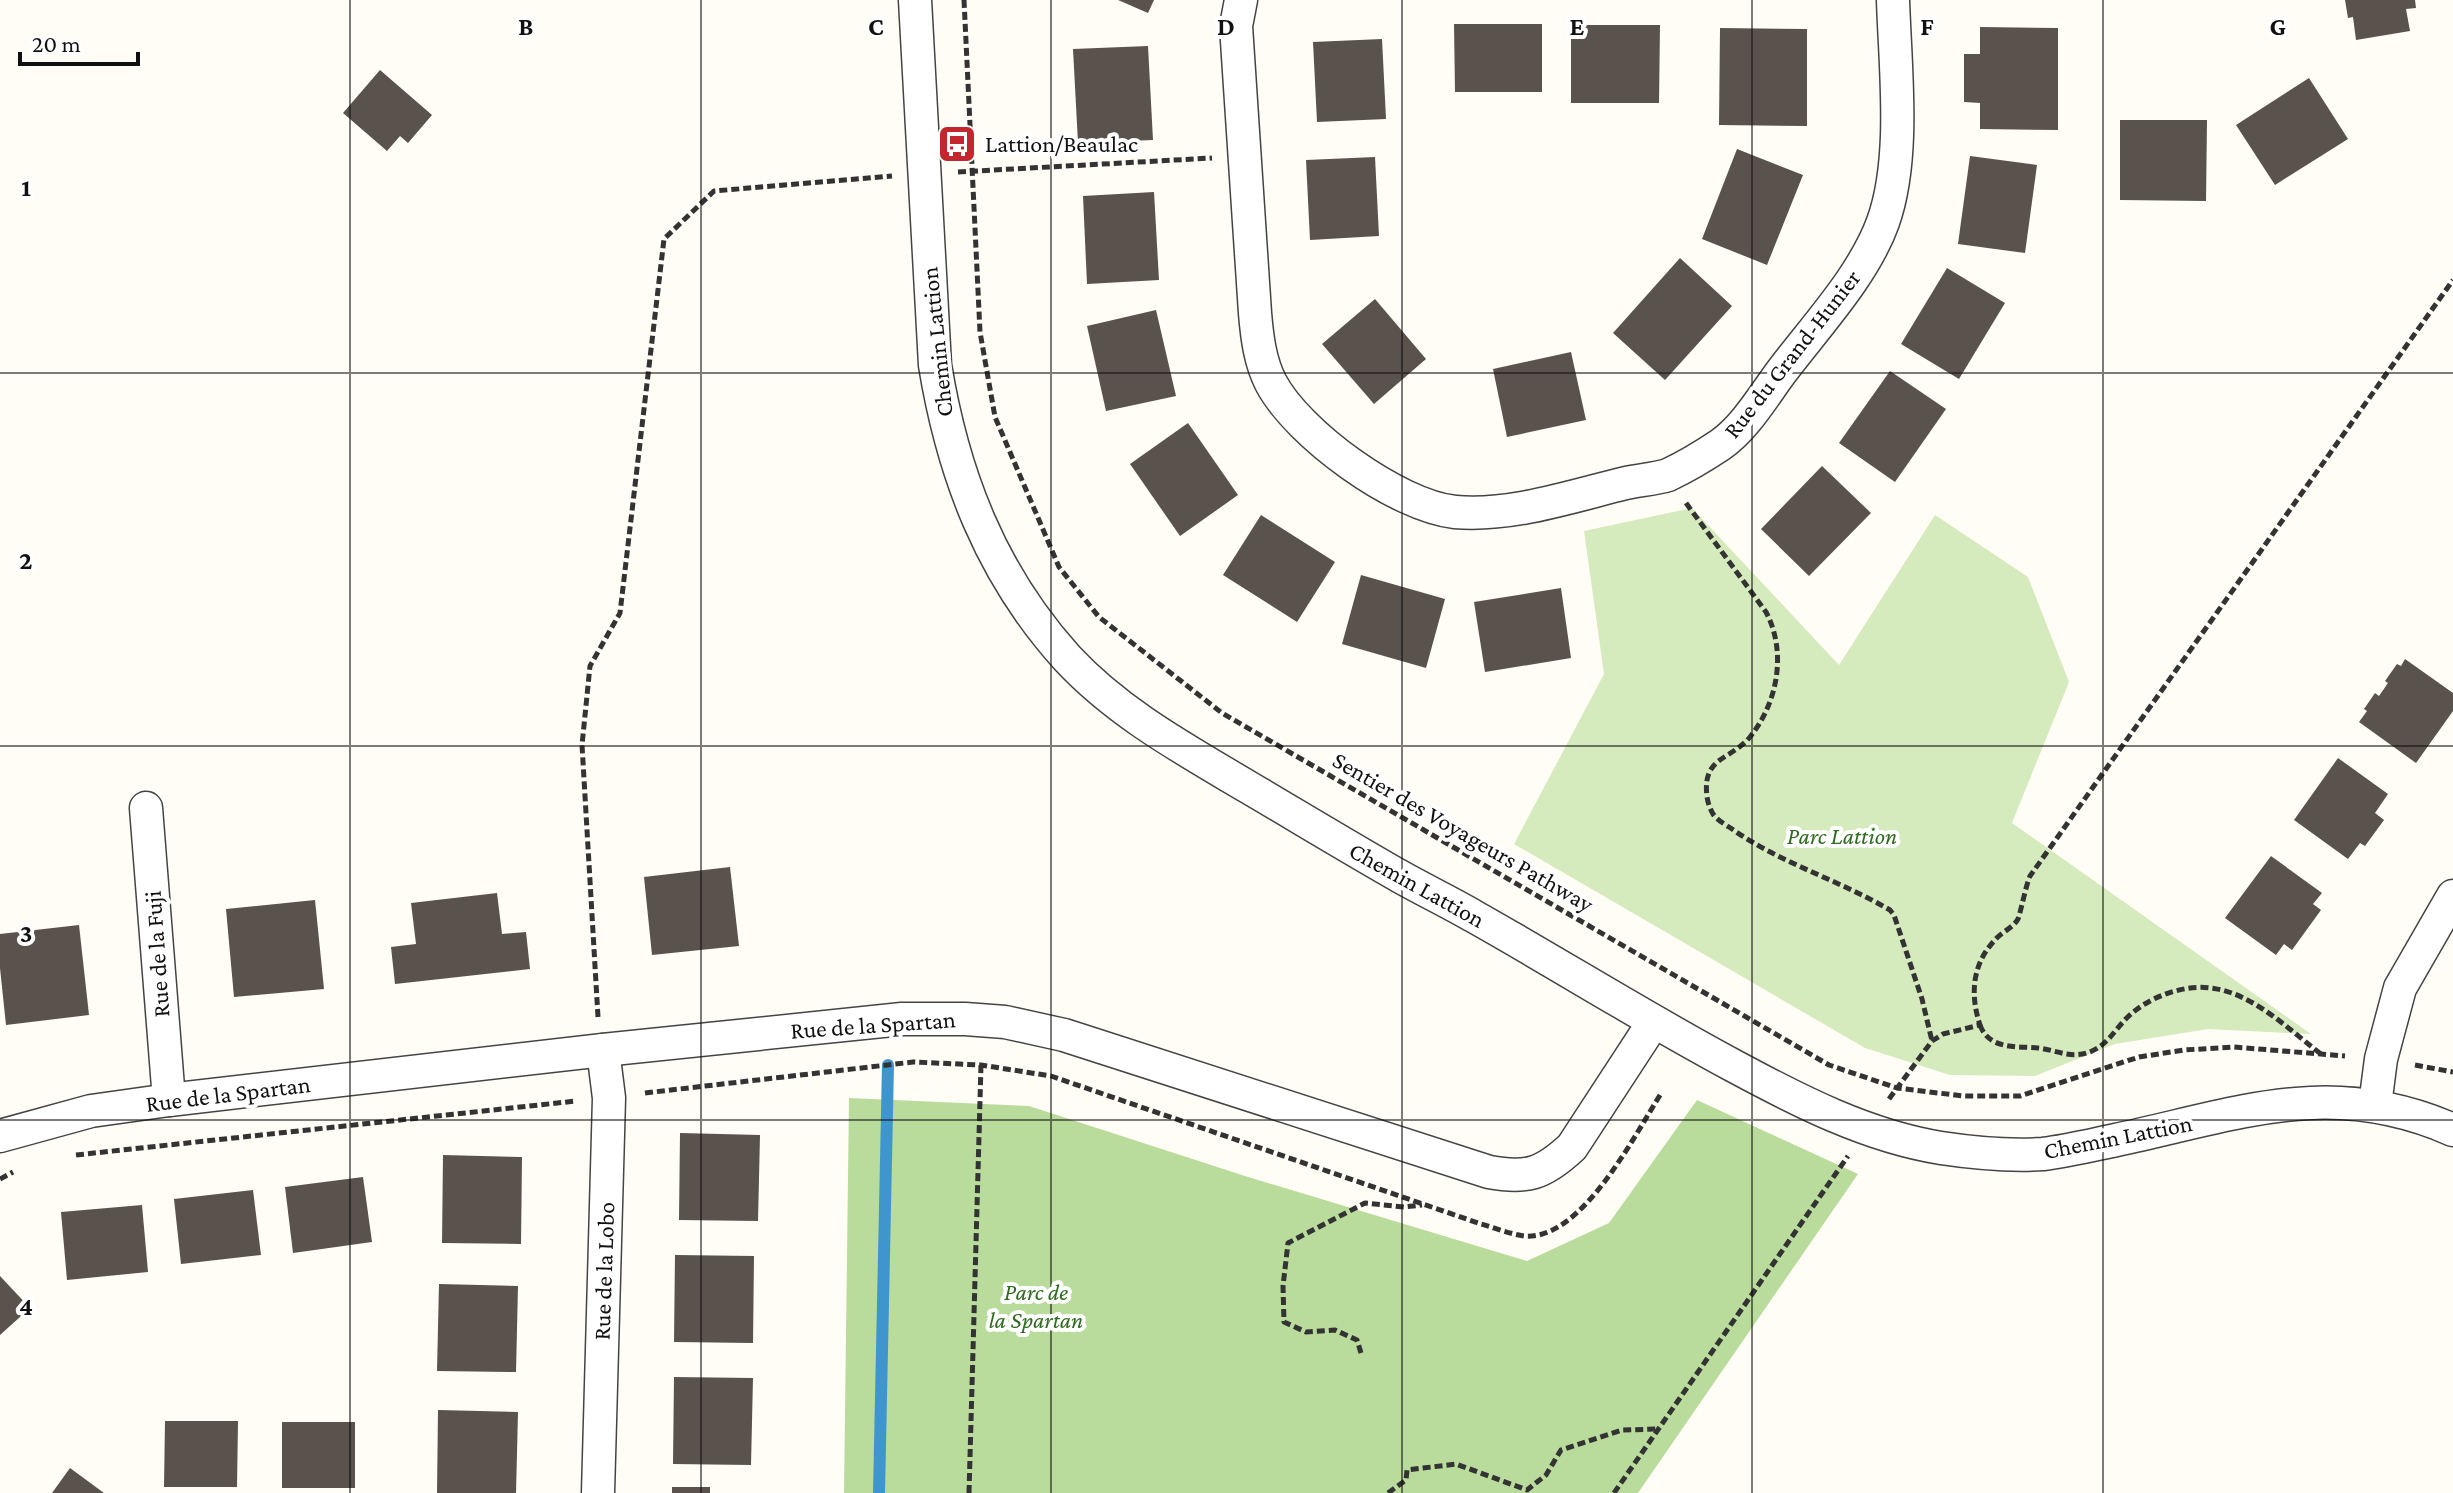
<svg xmlns="http://www.w3.org/2000/svg" width="2453" height="1493" viewBox="0 0 2453 1493" font-family="'Crimson Pro',serif">
  <rect width="100%" height="100%" fill="#fffdf5"/>
  <!-- green -->
  <path fill="#d5ebbd" d="M1692,508l147,157 96,-150 93,62 41,105 -57,141 299,211 -103,-5 -93,15 -80,32 -85,-1 -85,-27 -351,-204 90,-170 -20,-143z"/>
  <!-- forest -->
  <path fill="#b9dc9c" d="M849,1098l180,8 216,70 282,85 82,-38 88,-123 161,74 -220,319h-794z"/>
  <g fill="none" stroke-linecap="round" stroke-linejoin="round">
    <!-- stream -->
    <path stroke="#3f96cf" stroke-width="12" d="M879,1493l9,-428"/>
  </g>
  <!-- building -->
  <g fill="#5a524d">
    <path d="M1118,0h36l-6,13z"/>
    <path d="M2345,0h70l1,8 -10,1 4,22 -54,9 -3,-23 -5,1z"/>
    <path d="M1454,24h88v68h-87z"/>
    <path d="M1571,25h89l-1,78h-88z"/>
    <path d="M1980,27l78,1v102l-78,-1v-26l-16,-1v-48h16z"/>
    <path d="M1720,28l87,1v97l-88,-1z"/>
    <path d="M1382,39l4,80 -69,3 -4,-80z"/>
    <path d="M1148,46l5,94 -75,3 -5,-94z"/>
    <path d="M380,70l52,45 -24,28 -8,-7 -13,15 -44,-38z"/>
    <path d="M2309,78l39,61 -73,46 -39,-60z"/>
    <path d="M2120,120h87l-1,81 -86,-1z"/>
    <path d="M1737,149l66,26 -36,90 -65,-26z"/>
    <path d="M1970,156l67,9 -12,88 -67,-9z"/>
    <path d="M1375,157l4,79 -69,4 -4,-80z"/>
    <path d="M1154,192l5,88 -72,4 -4,-88z"/>
    <path d="M1680,258l52,48 -67,74 -52,-47z"/>
    <path d="M1947,268l58,35 -46,76 -58,-35z"/>
    <path d="M1375,299l51,60 -52,45 -52,-60z"/>
    <path d="M1156,310l20,86 -70,15 -19,-85z"/>
    <path d="M1571,352l15,68 -79,17 -14,-68z"/>
    <path d="M1890,371l56,38 -51,73 -56,-39z"/>
    <path d="M1188,423l50,72 -58,41 -50,-72z"/>
    <path d="M1822,466l49,47 -62,63 -48,-47z"/>
    <path d="M1261,515l74,47 -38,60 -74,-47z"/>
    <path d="M1361,575l84,24 -19,69 -84,-24z"/>
    <path d="M1561,588l10,70 -86,14 -11,-70z"/>
    <path d="M2405,659l48,34v18l-37,52 -57,-41 8,-11 -3,-2 11,-16 4,3 9,-13 -3,-2 12,-17 4,2z"/>
    <path d="M2338,758l50,36 -13,19 9,7 -19,26 -5,-3 -12,16 -54,-39z"/>
    <path d="M2271,856l51,37 -9,11 8,6 -29,40 -8,-6 -8,11 -51,-37z"/>
    <path d="M730,867l9,79 -87,9 -8,-78z"/>
    <path d="M497,893l5,41 24,-2 4,37 -135,15 -4,-37 25,-3 -5,-41z"/>
    <path d="M315,900l9,89 -90,8 -8,-88z"/>
    <path d="M79,925l10,90 -83,10 -6,-57v-34z"/>
    <path d="M680,1133l80,2 -2,86 -79,-1z"/>
    <path d="M443,1155l79,2 -1,87 -79,-1z"/>
    <path d="M363,1177l9,65 -79,11 -8,-66z"/>
    <path d="M253,1190l8,65 -80,9 -7,-65z"/>
    <path d="M142,1205l6,67 -81,8 -6,-68z"/>
    <path d="M675,1255l79,1 -1,87 -79,-1z"/>
    <path d="M0,1276l30,32 -30,27z"/>
    <path d="M439,1284l79,2 -2,86 -79,-1z"/>
    <path d="M674,1377l79,1 -2,87 -78,-1z"/>
    <path d="M438,1410l80,2 -2,81h-79z"/>
    <path d="M165,1421h73l-1,66h-73z"/>
    <rect x="282" y="1422" width="73" height="66"/>
    <path d="M70,1468l34,25h-52z"/>
    <rect x="672" y="1487" width="38" height="6"/>
  </g>
  <g fill="none" stroke-linecap="round" stroke-linejoin="round">
    <!-- street casing -->
    <g stroke="#444" stroke-width="35">
      <g id="street">
        <path d="M915,0l20,365c18,110 56,209 132,293 51,55 117,91 181,129 51,30 102,61 153,90 25,14 50,26 74,40 87,49 171,102 259,149 65,35 133,70 207,82 33,5 69,8 102,6 25,-3 49,-9 73,-14 123,-26 214,-64 337,-10"/>
        <path d="M1241,0l-5,26 19,287c2,24 5,49 16,70 27,51 126,123 184,129 56,5 117,-16 171,-29 13,-3 30,-4 42,-8 17,-8 37,-20 52,-30 25,-17 44,-50 62,-74 34,-45 82,-96 101,-149 23,-64 12,-155 10,-222"/>
        <path d="M146,808l23,292"/>
        <path d="M2375,1105l6,-46 19,-71 53,-92"/>
        <path d="M0,1136l91,-25 78,-11 434,-50 299,-31h63l40,3 59,13 425,137c38,7 54,2 83,-25l81,-124"/>
        <path d="M598,1493l11,-395 -6,-48"/>
      </g>
    </g>
    <!-- path -->
    <g stroke="#333" stroke-width="5" stroke-dasharray="8 4" stroke-linecap="butt">
      <path d="M964,0l16,332 15,85 64,150 40,50 123,96 607,352 68,23 66,8h57l119,-39 45,-7 50,-3 111,9"/>
      <path d="M958,172l254,-14"/>
      <path d="M1686,503l80,109c21,40 12,90 -16,125 -20,24 -48,19 -43,60 1,6 3,12 6,17 4,6 13,11 19,15 48,34 107,51 158,81l4,5 28,84 10,42"/>
      <path d="M598,1017l-16,-272 8,-79 30,-53 44,-374 50,-48 178,-15"/>
      <path d="M1980,1025c9,25 36,21 58,23 19,2 34,12 54,3 14,-6 21,-18 31,-29 20,-23 58,-38 88,-34 42,5 77,41 110,66"/>
      <path d="M2415,1065l38,7"/>
      <path d="M645,1093l268,-31 68,3 70,11 430,148c14,4 29,10 43,12 58,5 111,-102 138,-144"/>
      <path d="M1889,1099l43,-58 11,-7 37,-9c-10,-30 -8,-60 14,-84 6,-8 19,-13 24,-22 2,-4 8,-34 12,-43l423,-596"/>
      <path d="M76,1155l500,-54"/>
      <path d="M0,1179l13,-7"/>
      <path d="M1361,1353l-4,-13 -22,-10 -29,2 -22,-10 -1,-36 5,-43 77,-40 39,4 18,-2"/>
      <path d="M969,1493l12,-428"/>
      <path d="M1388,1493l18,-13 1,-10 49,-6 71,26 19,-15 15,-25 61,-20 36,-1"/>
      <path d="M1614,1493l234,-337"/>
    </g>
    <!-- street -->
    <use href="#street" stroke="#fff" stroke-width="32"/>
  </g>
  <!-- grid -->
  <path fill="none" stroke="#111" stroke-width="2" stroke-opacity="0.55" d="M350,0v1493M701,0v1493M1051,0v1493M1402,0v1493M1752,0v1493M2103,0v1493M0,373h2453M0,746h2453M0,1120h2453"/>
  <!-- icons -->
  <defs>
    <g id="bus-square" transform="scale(2)"><rect x="-9" y="-9" width="18" height="18" rx="4" fill="#c4262e" stroke="#fff"/><path d="M-5-6H5V4H4V6H2V4H-2V6H-4V4H-5ZM-3.5-4V0h7V-4ZM-3.5 1.2v1.5H-2V1.2ZM2 1.2v1.5H3.5V1.2Z" fill="#fff"/></g>
  </defs>
  <g fill-rule="evenodd">
    <use href="#bus-square" x="957" y="144"/>
  </g>
  <g text-anchor="middle" stroke-width="8" stroke-linejoin="round" paint-order="stroke">
    <!-- poi labels -->
    <g font-size="24" fill="#111" stroke="#fff" text-anchor="start">
      <text x="985" y="152">Lattion/Beaulac</text>
    </g>
    <!-- street labels -->
    <g font-size="24" fill="#111" stroke="#fff">
      <text transform="translate(937 342) rotate(-96)" y="8">Chemin Lattion</text>
      <text transform="translate(1792 354) rotate(-52)" y="8">Rue du Grand-Hunier</text>
      <text transform="translate(1463 832) rotate(30)" y="8">Sentier des Voyageurs Pathway</text>
      <text transform="translate(1417 885) rotate(29)" y="8">Chemin Lattion</text>
      <text transform="translate(157 954) rotate(-94)" y="8">Rue de la Fuji</text>
      <text transform="translate(873 1025) rotate(-4)" y="8">Rue de la Spartan</text>
      <text transform="translate(228 1094) rotate(-7)" y="8">Rue de la Spartan</text>
      <text transform="translate(2118 1137) rotate(-11)" y="8">Chemin Lattion</text>
      <text transform="translate(604 1271) rotate(-88)" y="8">Rue de la Lobo</text>
    </g>
    <!-- park labels -->
    <g font-size="24" font-style="italic" fill="#2f6b1f" stroke="#fff">
      <text x="1842" y="844">Parc Lattion</text>
      <text x="1036" y="1300">Parc de<tspan x="1036" dy="28">la Spartan</tspan></text>
    </g>
  </g>
  <g font-size="26" text-anchor="middle" font-weight="bold" fill="#111" stroke="#fff" stroke-width="8" stroke-linejoin="round" paint-order="stroke">
    <text x="526" y="35">B</text>
    <text x="876" y="35">C</text>
    <text x="1226" y="35">D</text>
    <text x="1577" y="35">E</text>
    <text x="1927" y="35">F</text>
    <text x="2278" y="35">G</text>
    <text x="26" y="196">1</text>
    <text x="26" y="569">2</text>
    <text x="26" y="942">3</text>
    <text x="26" y="1315">4</text>
  </g>
  <!-- scale -->
  <path d="M20 52v12h118v-12" fill="none" stroke="#111111" stroke-width="4"/>
  <text x="32" y="52" font-size="24" fill="#111111" stroke="#ffffff" stroke-width="6" paint-order="stroke">20 m</text>
</svg>
